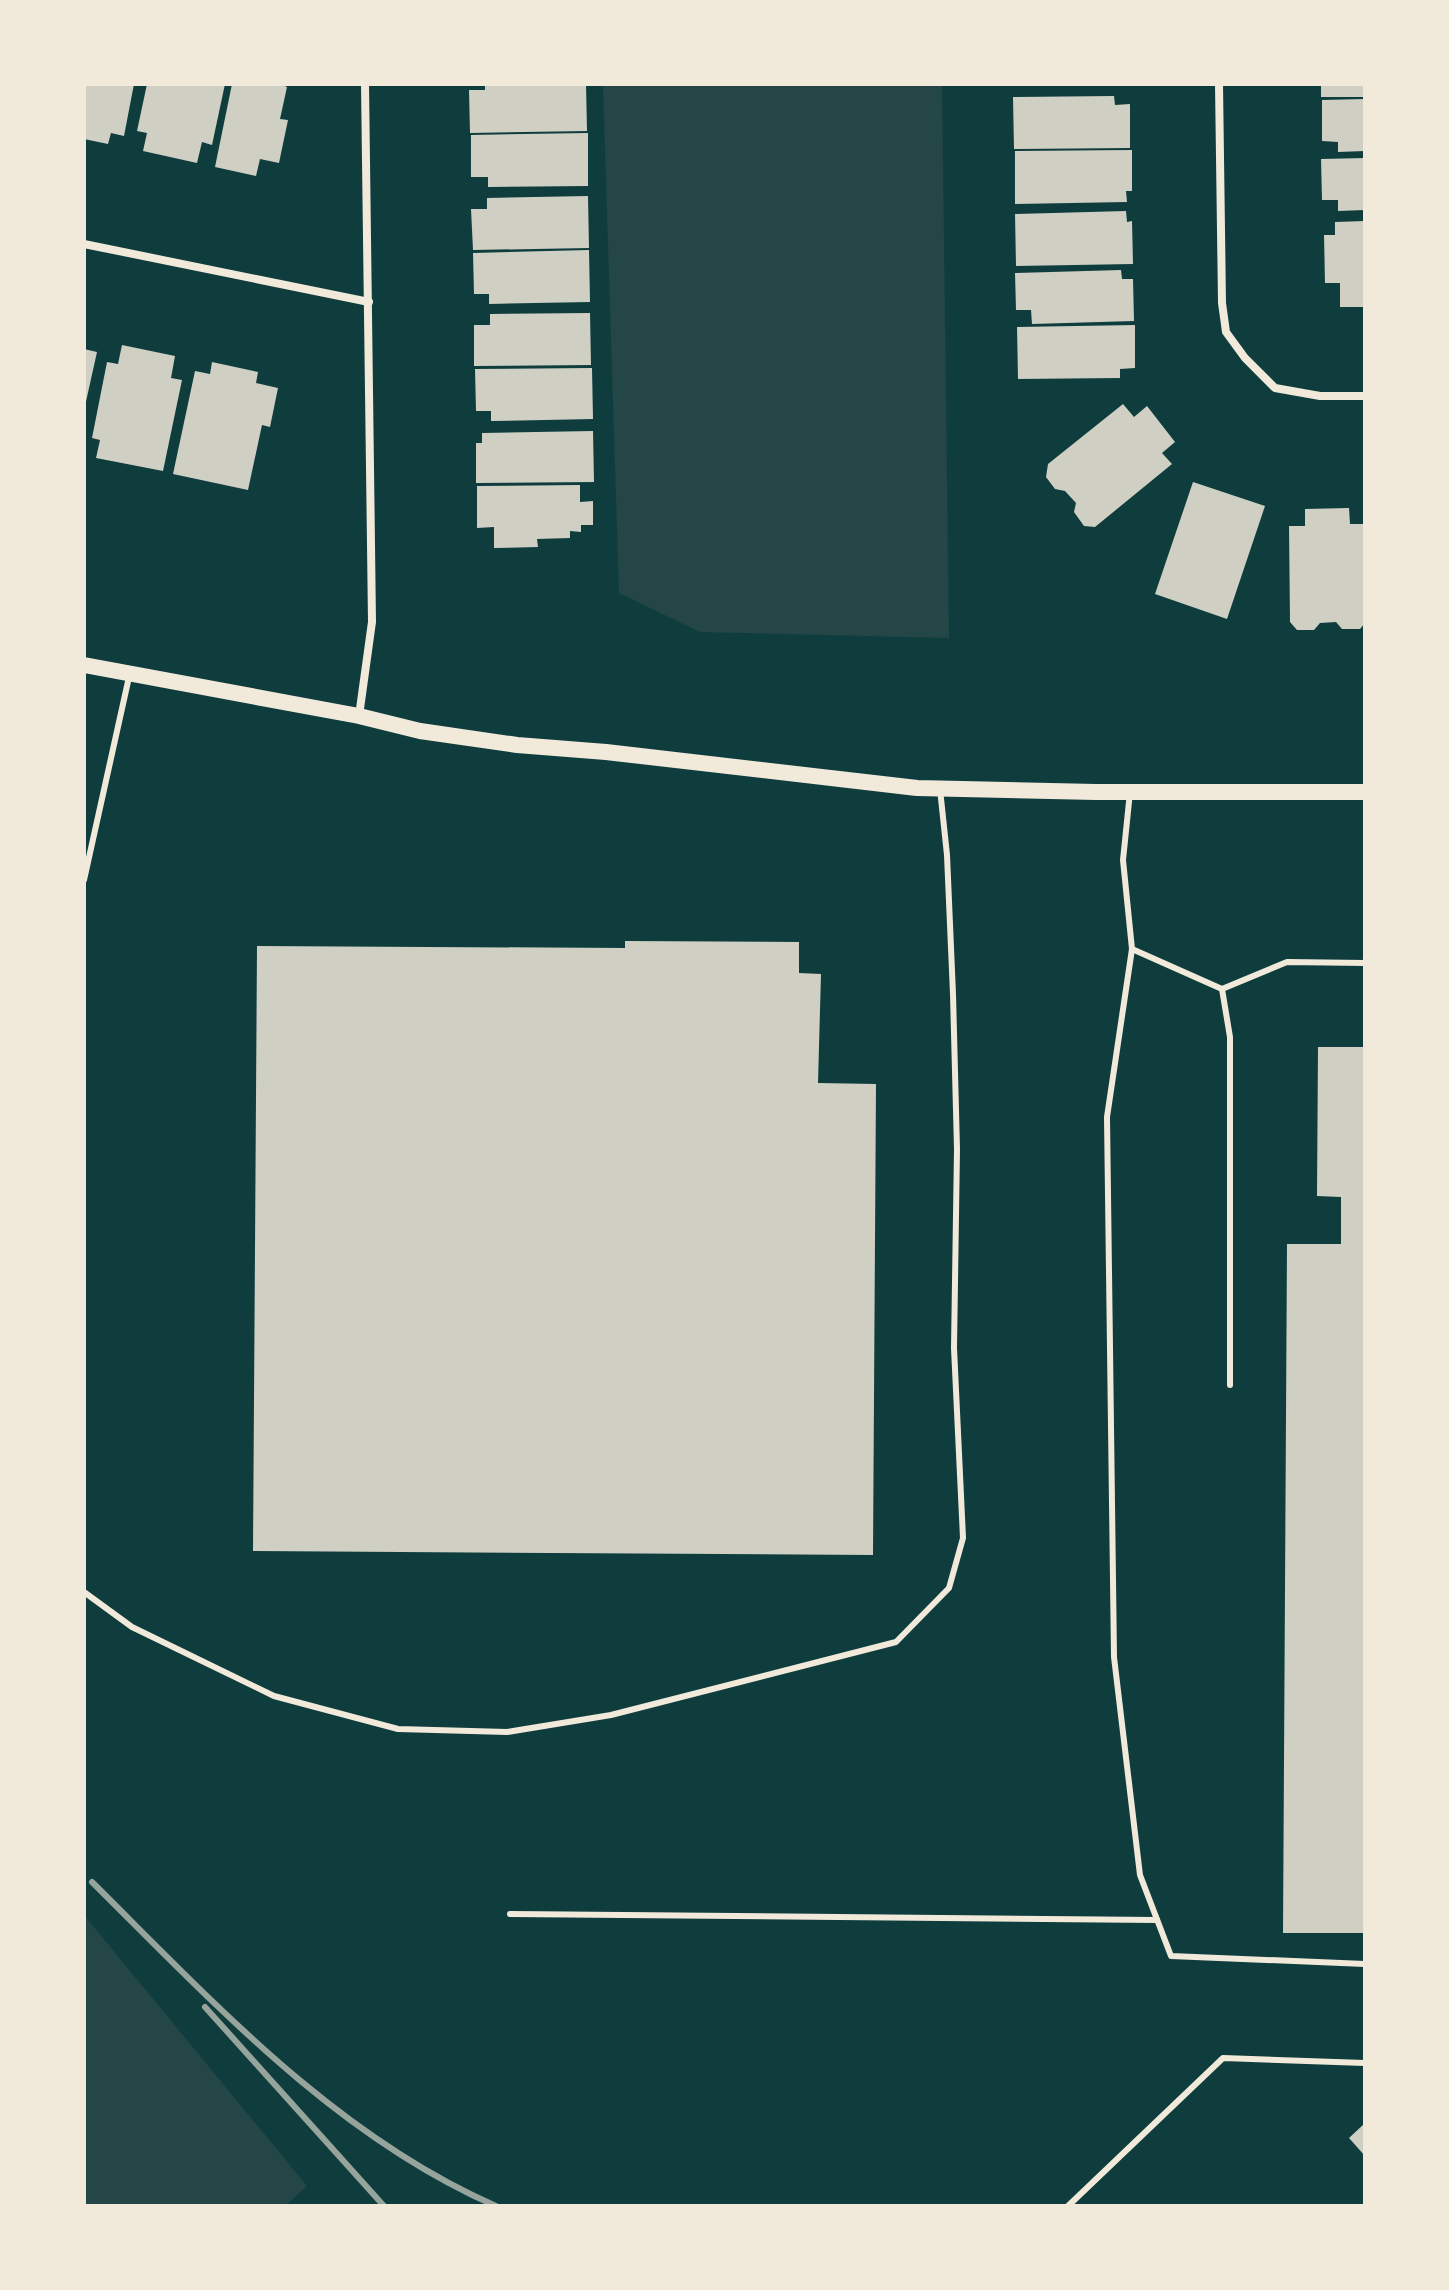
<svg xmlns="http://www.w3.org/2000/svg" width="1449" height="2290" viewBox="0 0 1449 2290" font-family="'Noto Sans',sans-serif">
  <rect width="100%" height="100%" fill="#0f3d3e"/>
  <!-- green -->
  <g fill="#244646">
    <path d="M603,84h339l7,554 -249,-6 -81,-39z"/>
    <path d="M84,1915l223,271 -22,20h-201z"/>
  </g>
  <!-- building -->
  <g fill="#cfcfc3">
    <path d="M84,84h50l-10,52 -13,-3 -3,11 -24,-5z"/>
    <path d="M147,84h78l-13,61 -10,-3 -5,21 -54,-12 4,-18 -10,-2z"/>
    <path d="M232,84h48l7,3 -7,32 8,1 -9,43 -19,-4 -4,17 -41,-9z"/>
    <path d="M485,84h101l1,47 -117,2 -1,-43h16z"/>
    <rect x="1321" y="84" width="44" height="13"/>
    <path d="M1114,96l1,9 15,-1v44l-116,1 -1,-52z"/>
    <path d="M1365,99v52l-27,1v-10l-16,-1v-41z"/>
    <path d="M588,133v53l-100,1v-10h-17v-42z"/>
    <path d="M1132,150v41h-6l1,11 -112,2v-53z"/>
    <path d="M1365,158v52l-27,1v-11h-16l-1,-41z"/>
    <path d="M588,196l1,52 -116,2 -2,-41h16v-11z"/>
    <path d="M1126,211l1,11 5,-1 1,43 -117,2 -1,-52z"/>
    <path d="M1365,221v86h-25v-24h-15l-1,-48h11v-13z"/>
    <path d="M589,250l1,52 -101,2v-10h-15l-1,-41z"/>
    <path d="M1121,270l1,9h11l1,42 -102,3 -1,-14h-15l-1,-37z"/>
    <path d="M590,313l1,52 -117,1v-41h16v-11z"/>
    <path d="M1135,325v43l-15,1v9l-102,1 -1,-52z"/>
    <path d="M122,345l53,11 -4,22 11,2 -19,91 -67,-13 4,-18 -8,-2 15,-76 11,2z"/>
    <path d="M84,349l13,3 -12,54h-1z"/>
    <path d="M212,362l46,10 -2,11 22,5 -8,39 -8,-2 -14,65 -75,-16 22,-103 15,3z"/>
    <path d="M592,368l1,51 -102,2v-10h-15l-1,-42z"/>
    <path d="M1123,404l11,13 13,-11 28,36 -13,11 10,11 -77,63 -11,-1 -10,-14 2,-9 -11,-12 -10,-2 -9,-12 2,-13z"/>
    <path d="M593,431l1,51 -118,1v-40h6v-10z"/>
    <path d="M1193,482l72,24 -38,113 -72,-25z"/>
    <path d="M580,485v17l13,-1v24h-12v7l-11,-1v7l-33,1 1,8 -44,1v-21l-17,1v-42z"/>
    <path d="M1349,508l1,16h15v99l-5,6h-18l-6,-7 -16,1 -6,7h-17l-7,-8 -1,-96h16v-17z"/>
    <path d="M625,941l174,1v31l22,1 -3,109 58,1 -3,471 -620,-4 4,-605 368,2z"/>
    <path d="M1318,1047h47v886h-82l4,-689h54v-47l-24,-1z"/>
    <path d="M1365,2123v33l-16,-18z"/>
  </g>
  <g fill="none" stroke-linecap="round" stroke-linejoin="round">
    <!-- service -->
    <g stroke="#f1e9da" stroke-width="6">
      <path d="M1130,792l-7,68 9,89 -25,168 7,540 26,218 31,81 194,8"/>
      <path d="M84,880l45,-203"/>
      <path d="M1132,949l90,40 8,48v348"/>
      <path d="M1222,989l65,-27 78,1"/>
      <path d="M84,1592l48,35 142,69 124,33 109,3 104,-17 285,-73 53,-54 14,-50 -9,-190 3,-199 -4,-155 -6,-139 -7,-66"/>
      <path d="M510,1914l647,6"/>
      <path d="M1068,2206l155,-148 142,5"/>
    </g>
    <!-- minor -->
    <g stroke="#f1e9da" stroke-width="8">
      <path d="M1219,84l3,219 4,29 19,26 30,30 45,8h45"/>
      <path d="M84,244l285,58"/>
      <path d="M359,716l13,-94 -7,-538"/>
    </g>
    <!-- secondary -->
    <path stroke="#f1e9da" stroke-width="16" d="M84,665l275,51 61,15 97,14 89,7 311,36 179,4h269"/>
    <!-- rail -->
    <g stroke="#97a49c" stroke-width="6">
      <path d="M92,1882c122,121 244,254 404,324"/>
      <path d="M205,2007l179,199"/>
    </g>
  </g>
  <!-- border -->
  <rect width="1449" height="2290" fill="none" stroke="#f1e9da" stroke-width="172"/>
</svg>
